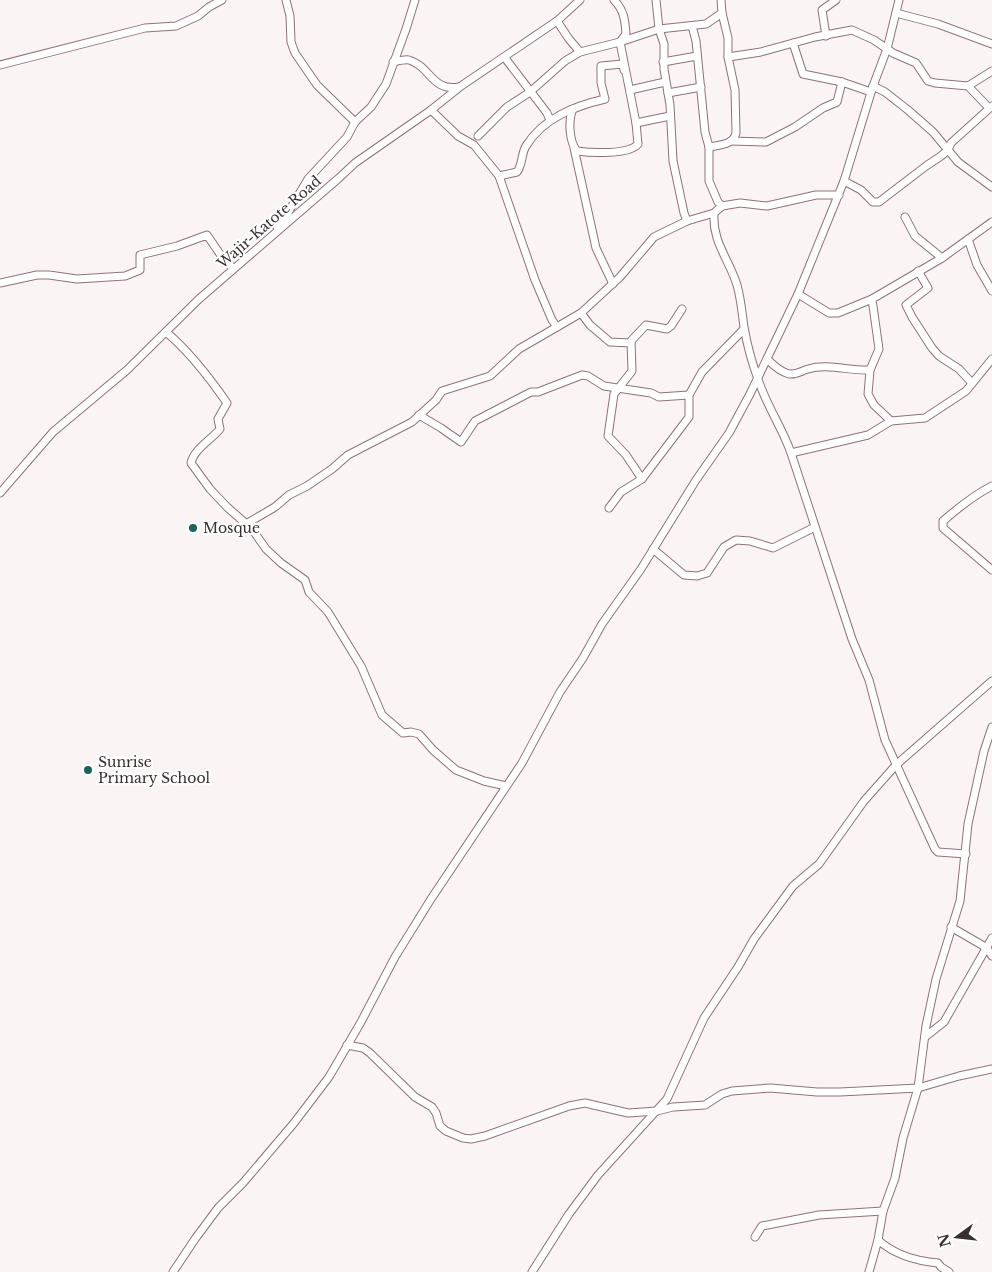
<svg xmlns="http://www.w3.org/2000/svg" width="992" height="1272" viewBox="0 0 992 1272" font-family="'Libre Baskerville',serif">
  <rect width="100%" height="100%" fill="#faf4f5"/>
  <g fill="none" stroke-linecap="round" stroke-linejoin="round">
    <!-- minor casing -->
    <g stroke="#8f7277" stroke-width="9">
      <g id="minor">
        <path d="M286,0l4,16 1,26 4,11 22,32 38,37"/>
        <path d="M656,0l3,29 5,15v25l6,36 3,56 11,52 3,8 27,-8"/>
        <path d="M896,13l42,11 54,20"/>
        <path d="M557,21l12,18 11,13 40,-10 39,-13 47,-5 16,-11"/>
        <path d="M692,26l4,15 9,91 4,15v34l9,21 4,4 -8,7c-2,29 15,46 23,72 4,14 5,28 7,42 3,17 8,36 14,52 8,26 24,48 33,74l61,186 17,41 16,60 50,109 3,3 28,2"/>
        <path d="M826,36l-4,-26 14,-10"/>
        <path d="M793,43l10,31 39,8"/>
        <path d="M728,57l33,-5 54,-15 37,-7 22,10 19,13 23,10 12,18 7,2 33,3 21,22"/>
        <path d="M505,58l42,55 3,7"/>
        <path d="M393,62c5,-1 12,-3 16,-2 21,6 23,32 50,27"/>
        <path d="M663,62l34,-6"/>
        <path d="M0,65l145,-37 31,-2 22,-10 11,-9 13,-7"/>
        <path d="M873,86l12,6 23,18 25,22 25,30 34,25"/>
        <path d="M968,86l24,-15"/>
        <path d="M630,90l35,-8"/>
        <path d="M668,93l33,-6"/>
        <path d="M573,109c-5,11 -4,33 4,42 14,2 52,4 61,-7l-2,-21 -16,-81 6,-8c-1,-14 -2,-24 -12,-34"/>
        <path d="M431,110l27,26 16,9 25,31 36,104 17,40 5,7"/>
        <path d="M636,123l34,-7"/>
        <path d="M478,136l29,-29 23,-15 35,-31 15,-9"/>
        <path d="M731,141l35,1 29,-15 28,-19 14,-6 5,-20 29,10"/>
        <path d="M709,147c11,-2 24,-2 27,-14l-1,-43 -7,-33v-19l-6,-25 -1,-13"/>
        <path d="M574,148l22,100 17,36"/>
        <path d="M499,176l18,-4c6,-8 4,-18 9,-26 17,-28 49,-40 79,-47l-4,-16v-17l22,-2 1,6"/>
        <path d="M844,181l17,9 12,12h6l47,-36 15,-10 7,-6 3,-7 41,-37"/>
        <path d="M722,206l18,-3 27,3 49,-11h23"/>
        <path d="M905,217l10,19 27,22"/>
        <path d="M277,227l9,-11 22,-37 39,-42 8,-15 16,-15 15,-23 20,-55 9,-29"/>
        <path d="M968,239l9,26 15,26"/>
        <path d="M918,271l10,17 -22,17 6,12 20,31 7,8 20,13 13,14"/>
        <path d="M0,283l37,-8h12l28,4 48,-3 15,-6v-15l37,-9 30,-11 15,22 6,5 5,7"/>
        <path d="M798,294l31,19h9l34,-14 70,-41 50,-36"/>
        <path d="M872,299l7,50 -9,21 -2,24 6,11 17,16"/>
        <path d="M581,313l9,12 20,17 21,1"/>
        <path d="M166,332c24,20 43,45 61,71l-9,16 2,10c-9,11 -26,20 -29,34l19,26 17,18 25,22 14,20 15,14 24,17 4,12 19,20 33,54 21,49 21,18 8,-1 8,2 14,16 23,20 28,11 22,5"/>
        <path d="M767,359c6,6 14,13 22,15 8,1 12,-3 19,-5 20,-6 41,2 62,1"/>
        <path d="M419,415l22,13 20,14 14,-21 56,-29h7l44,-17 6,1 16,10 47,7 8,4 30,-2"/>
        <path d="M791,453l77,-18 23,-14 34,-3 41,-27 26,-32"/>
        <path d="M642,479l-16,-24 -18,-19 6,-42 18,-23 -1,-30 15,-16 21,4 4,-3 11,-17"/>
        <path d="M992,486c-18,9 -34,22 -49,35v7l49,42"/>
        <path d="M0,493l53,-61 74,-62 72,-71 140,-121 16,-15 76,-53 30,-24 96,-65 23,-21"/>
        <path d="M609,508l12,-16 21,-13 47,-62v-22l13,-23 42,-43"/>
        <path d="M246,524l29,-17 14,-12 18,-9 25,-17 16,-14 64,-33 24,-22 6,-9 48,-15 29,-27 62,-36 39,-36 34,-40 33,-16"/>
        <path d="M653,549l31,26 13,1 10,-3 17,-26 12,-7 14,1 23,7 42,-21"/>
        <path d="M951,927l36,21 5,8"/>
        <path d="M925,1037l19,-15 48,-84"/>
        <path d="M347,1045l16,3 7,5 45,44 17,10 4,6 4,13 6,5 17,7 8,1 14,-3 84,-30 16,-3 43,10 29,-2 16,-4 32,-2 17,-11 10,-3 38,-3 47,4h23l78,-4 41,-12 33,-7"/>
        <path d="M755,1237l7,-11 57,-11 64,-4"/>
        <path d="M878,1240c17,15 37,21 60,23l3,4 8,5"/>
        <path d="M173,1272l22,-33 23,-31 25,-25 51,-60 35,-46 32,-55 34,-65 36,-58 91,-136 38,-71 23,-34 19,-34 39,-55 55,-89 33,-47 21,-39 48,-100 46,-113 29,-95 14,-37 12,-49"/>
        <path d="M532,1272l37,-58 29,-39 69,-76 37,-81 34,-51 16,-28 39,-53 26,-22 45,-63 32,-36 96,-84"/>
        <path d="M869,1272l9,-32 5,-29 12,-33 8,-40 15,-50 8,-62 10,-47 24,-78 8,-77 16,-73 8,-24"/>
      </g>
    </g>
    <!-- minor -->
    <use href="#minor" stroke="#fff" stroke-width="7"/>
  </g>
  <!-- markers -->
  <g fill="#18645e" stroke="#fff" stroke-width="2">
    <circle cx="193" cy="528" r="5"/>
    <circle cx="88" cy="770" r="5"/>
  </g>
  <g text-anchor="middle" stroke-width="4.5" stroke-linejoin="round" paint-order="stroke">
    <!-- street labels -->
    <g font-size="14" fill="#3a2e30" stroke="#fff">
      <text transform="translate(269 222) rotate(-41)" y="5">Wajir-Katote Road</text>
    </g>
    <!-- poi labels -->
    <g font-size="14" fill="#3a2e30" stroke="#fff" text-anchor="start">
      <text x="203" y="533">Mosque</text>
      <text x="98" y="767">Sunrise<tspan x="98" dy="16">Primary School</tspan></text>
    </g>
  </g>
  <!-- north arrow -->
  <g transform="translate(957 1237) rotate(255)" stroke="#ffffff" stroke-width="4" paint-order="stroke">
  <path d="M0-4L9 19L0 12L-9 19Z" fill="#3a2e30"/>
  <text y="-8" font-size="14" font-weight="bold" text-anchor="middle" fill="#3a2e30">N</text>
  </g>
</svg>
